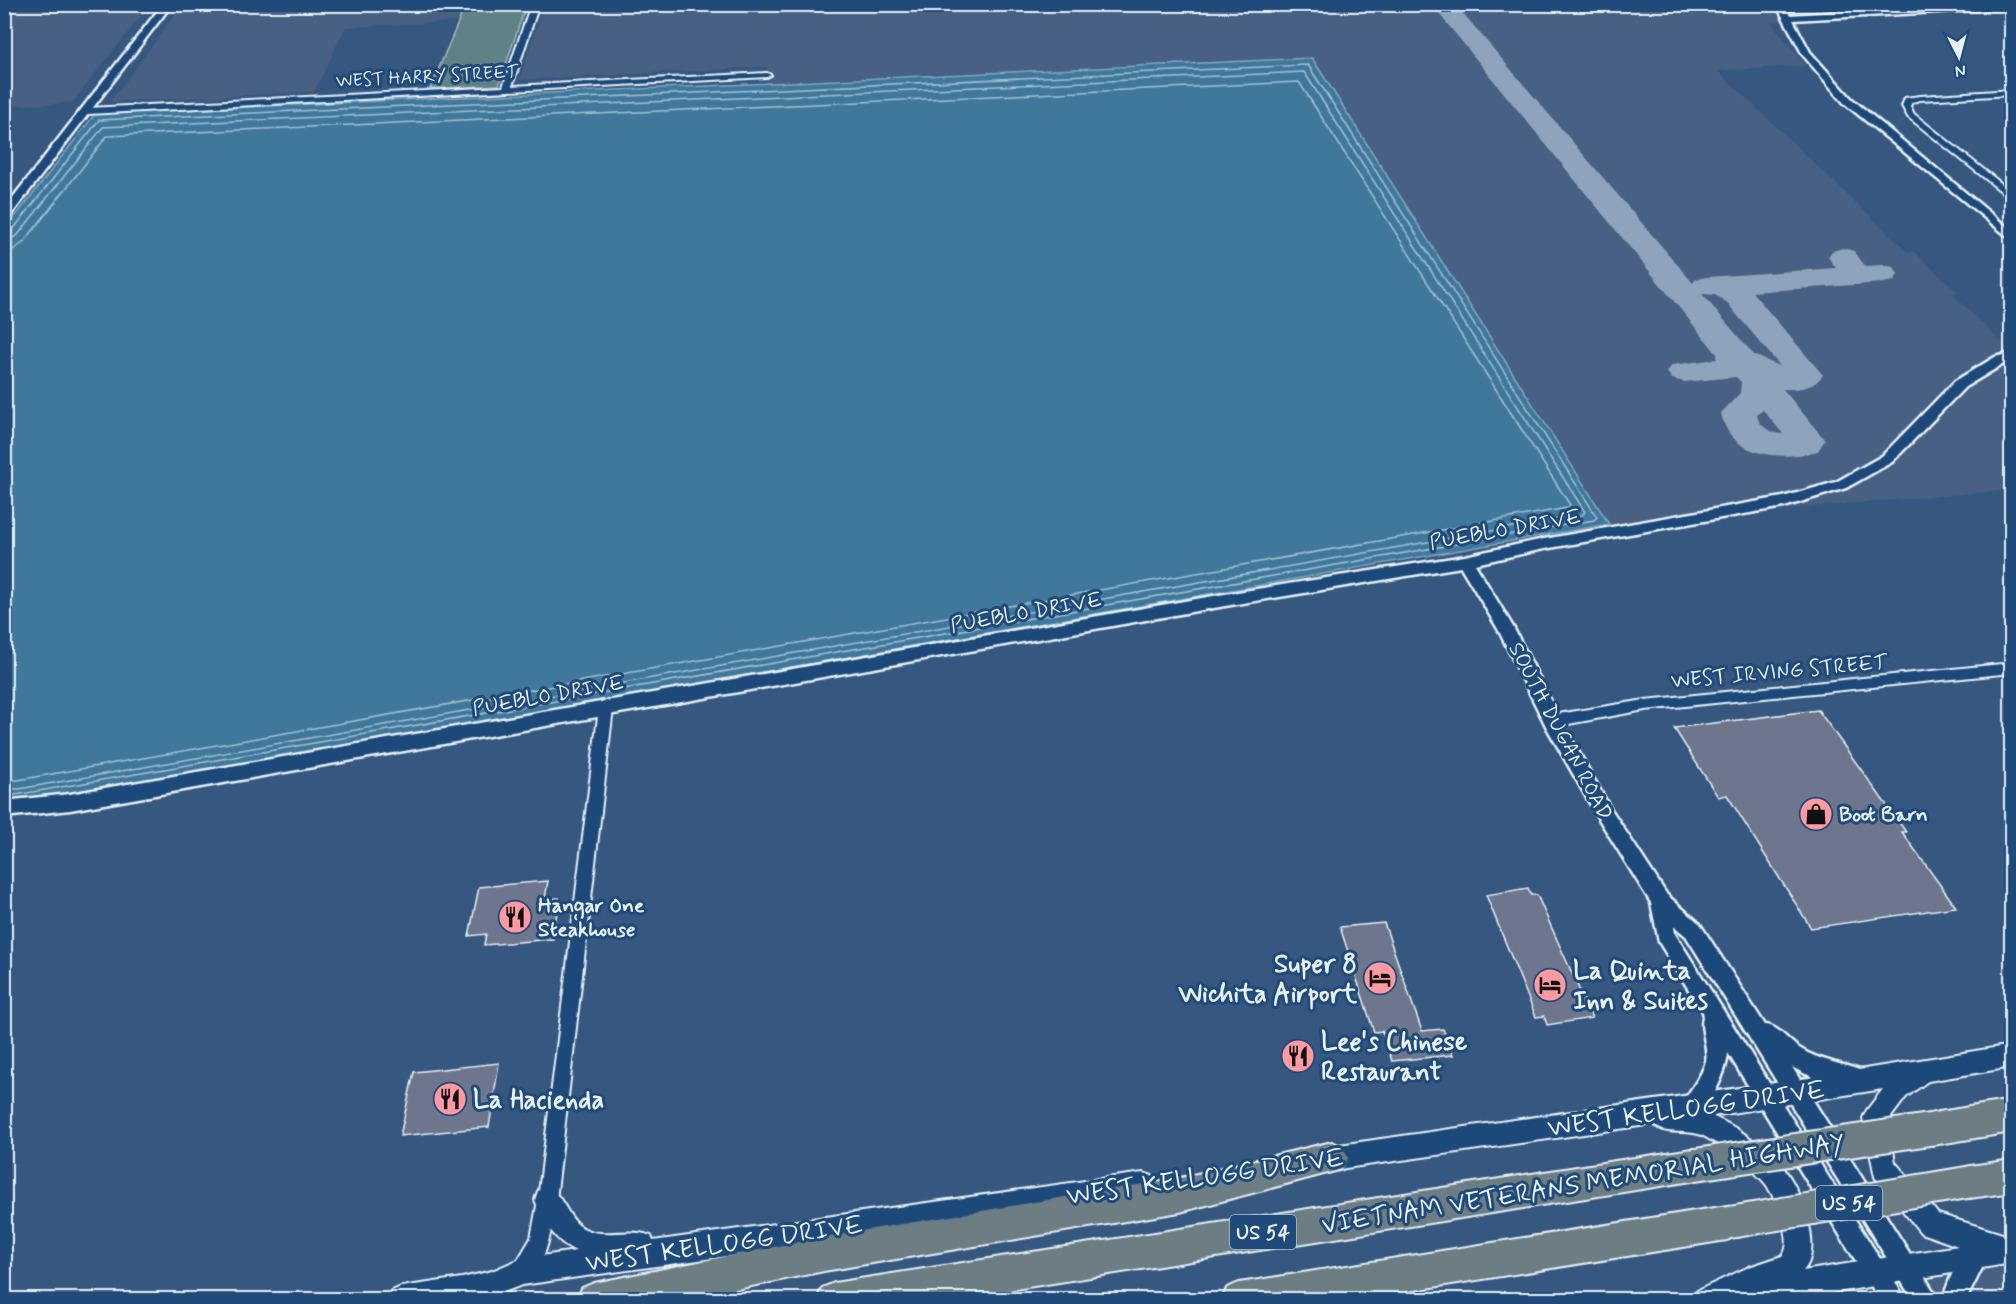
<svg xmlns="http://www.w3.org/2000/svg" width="2016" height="1304" viewBox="0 0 2016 1304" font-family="Mynerve,sans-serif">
  <rect width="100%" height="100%" fill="#36577f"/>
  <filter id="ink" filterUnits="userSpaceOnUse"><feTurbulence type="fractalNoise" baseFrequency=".0167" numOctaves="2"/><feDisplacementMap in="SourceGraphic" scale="12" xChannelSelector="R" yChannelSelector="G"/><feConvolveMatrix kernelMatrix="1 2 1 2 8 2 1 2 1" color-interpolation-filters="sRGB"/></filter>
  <g filter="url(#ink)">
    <!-- built -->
    <g fill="#466083">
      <path d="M5,4h145v1l-78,98 -67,3z"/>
      <path d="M182,5h284l-8,17 -112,5 -32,65 -204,10z"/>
      <path d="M544,5h1467v4l-240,13 35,44 -88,5 190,181h7l44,41 -7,1 59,57v139l-402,34 -297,-466 -546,24v-15l-247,13z"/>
      <path d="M2011,1252v47h-292z"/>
    </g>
    <!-- green -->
    <path fill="#608185" stroke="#a4b9be" stroke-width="1.5" d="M466,4l60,1 -27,80 -69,4z"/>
    <!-- water -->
    <path fill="#40789c" stroke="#83a8c1" stroke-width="1.5" d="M1312,58l297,466 -1588,278 -16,1 -1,-572 91,-117z"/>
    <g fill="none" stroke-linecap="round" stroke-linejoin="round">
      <!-- shore -->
      <g stroke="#a5c1d3" stroke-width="1.5">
        <path d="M4,234l8,-3 87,-111 1209,-55 289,452 -3,3 -1590,277"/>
        <path d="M4,241l13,-5 86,-109 1201,-55 281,440 -3,3 -1563,274h-15"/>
        <path d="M4,250l11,-1 9,-7 83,-106 1192,-54 271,423 -3,3 -1549,272h-14"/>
      </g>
      <!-- taxiway -->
      <path fill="#8fa4bc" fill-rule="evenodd" d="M1431,4h24l238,279 3,-4 11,-2 129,-9 -8,-11 4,-6 11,-3 11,3 11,15 18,-1 11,2 4,7 -4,7 -11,2 -131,9 71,83c-9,13 -25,15 -40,14l42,51 -7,11c-35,10 -89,7 -97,-38l19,-20 1,-11 -5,-5 -52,5 -12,-3 -5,-7 5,-7 45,-6v-5zM1702,294l13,1 11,7 55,65 -27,-12zM1763,410l20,24c-11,-1 -24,-7 -26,-19z"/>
    </g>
    <!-- building -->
    <g fill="#6d768c" stroke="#e8f1f8" stroke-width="1.5">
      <path d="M1818,710l88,122h-4l54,75 -145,21 -84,-133 -9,2 -44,-69z"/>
      <path d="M548,881l-3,18 14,-1 -6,41 -69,6 2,-11 -17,2 10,-49z"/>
      <path d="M1528,888l3,7h6l55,123 -45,7 -3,-9 -8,1 -50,-122z"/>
      <path d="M1384,923l38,108 21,-2 10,26 -61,6 -10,-30 -8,1 -34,-105z"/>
      <path d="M499,1063l-10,64 -89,9 14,-64z"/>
    </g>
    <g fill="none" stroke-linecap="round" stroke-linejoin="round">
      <!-- minor casing -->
      <g stroke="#e8f1f8" stroke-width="4">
        <g id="minor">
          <path d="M531,4h8l-27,82 255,-13 4,2 -4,2 -679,37 -4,-3 4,-3 415,-21z"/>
          <path d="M2012,90v5l-92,5 -8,2 -2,4 4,8 98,78v8l-104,-83 -6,-11 3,-8 15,-2z"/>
          <path d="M2012,663v10l-367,37 -93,17 -5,-2 -2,-4 2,-4 5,-2 93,-15z"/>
          <path d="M606,703l5,1 2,4 -57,492c-4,24 -8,69 -34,80l-7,-3 -3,-7 19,-32 7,-38 61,-492 2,-4z"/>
        </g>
      </g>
      <!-- tertiary casing -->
      <g stroke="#e8f1f8" stroke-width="5">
        <g id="tertiary">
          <path d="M163,4h9l-164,215 -4,1v-11z"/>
          <path d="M1776,4h9l5,11 183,-11h39v4l-219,12 17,32 42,47 160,132v9l-168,-137 -41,-48z"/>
          <path d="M2012,353v8l-7,2 -40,24 -73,75 -46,26 -62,19 -240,42 -69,15 38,63 46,90 50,89 58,89 33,29 65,101c12,0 23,16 34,23 20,13 43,15 66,24l3,7 -3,7c-18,7 -57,-10 -73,-19l147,233h-26l-227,-364 -12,-10 1,8 231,366h-26l-152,-247c-1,18 -19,58 -36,65l-8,-3 -3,-8c7,-16 21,-29 25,-46 3,-16 -8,-33 -2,-47l-45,-72 -8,-39 -54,-87 -51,-90 -48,-97 -37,-62 -236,39 -1155,204 -66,7v-16l66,-7 1155,-200 240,-38 79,-17 239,-42 53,-15 46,-26 73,-75 40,-24z"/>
          <path d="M1976,1244l8,4 4,8 -22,44h-24c8,-19 15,-48 34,-56z"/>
          <path d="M1780,1279l33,13 4,8 -45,-1 -4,-8 4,-8z"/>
        </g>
      </g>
      <!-- secondary casing -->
      <g stroke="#e8f1f8" stroke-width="4">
        <g id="secondary">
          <path d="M2012,1045v22l-84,14 -22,16 -18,24 7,41 43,52 74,23v26l-222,37h-97l4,-9 52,-24 33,-11c14,-14 -7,-60 -17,-73 -9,-11 -38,-35 -51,-41 -5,-3 -11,-7 -16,-8 -14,-4 -35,1 -44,-10l-329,47 -9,-3 -3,-9 3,-9 9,-3 484,-69zM1883,1089l-16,21 -4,8 12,59 46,56 37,13 -155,25c22,-22 -4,-87 -23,-107 -19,-20 -43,-37 -68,-48z"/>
          <path d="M1143,1173l9,3 3,9 -3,9 -9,3 -621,88 -39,15h-95l4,-9 9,-4 61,-9 30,-7 28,-12 56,-8c-22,-10 -32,-29 -41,-51l3,-9 9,-3c18,7 19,32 38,41 20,10 45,-2 66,7l2,5z"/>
        </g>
      </g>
      <!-- motorway casing -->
      <g stroke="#e8f1f8" stroke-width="4">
        <g id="motorway">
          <path d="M2012,1100v32l-79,13 -11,-5 -5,-11 5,-11 11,-5z"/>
          <path d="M1332,1142l11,5 5,11 -5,11 -163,43 -356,59 -141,29h-106l5,-12 12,-5 230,-46 356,-59z"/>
          <path d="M1692,1149l12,4 4,12 -4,12 -12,4 -745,119h-130l5,-12 12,-5z"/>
          <path d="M2012,1160v32l-42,6 -12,-4 -4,-12 4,-12 12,-4z"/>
          <path d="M1727,1206l12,5 5,12 -5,12 -12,5 -375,60h-130l5,-12 12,-5z"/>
        </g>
      </g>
      <!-- minor -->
      <use href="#minor" fill="#1f4a7a" fill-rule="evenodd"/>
      <!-- tertiary -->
      <use href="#tertiary" fill="#1f4a7a" fill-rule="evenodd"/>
      <!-- secondary -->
      <use href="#secondary" fill="#1f4a7a" fill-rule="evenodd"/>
      <!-- motorway -->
      <use href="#motorway" fill="#6d7d84" fill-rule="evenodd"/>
      <!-- motorway-bridge casing -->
      <g stroke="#e8f1f8" stroke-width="35" stroke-linecap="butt">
        <g id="motorway-bridge">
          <path d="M1692,1165l241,-36"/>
          <path d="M1727,1223l243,-41"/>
        </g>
      </g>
      <!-- motorway-bridge -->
      <use href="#motorway-bridge" stroke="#6d7d84" stroke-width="31"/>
    </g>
  </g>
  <!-- icons -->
  <defs>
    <g id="shop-disc" transform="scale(1.725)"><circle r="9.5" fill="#ff9aa2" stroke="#1f4a7a"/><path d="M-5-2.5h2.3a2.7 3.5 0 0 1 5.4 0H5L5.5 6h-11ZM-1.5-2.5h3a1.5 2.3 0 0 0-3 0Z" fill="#111"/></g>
    <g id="restaurant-disc" transform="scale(1.725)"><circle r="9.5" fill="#ff9aa2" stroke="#1f4a7a"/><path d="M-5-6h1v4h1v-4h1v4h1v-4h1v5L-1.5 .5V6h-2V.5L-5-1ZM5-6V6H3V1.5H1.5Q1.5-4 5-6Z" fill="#111"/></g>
    <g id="hotel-disc" transform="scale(1.725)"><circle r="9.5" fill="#ff9aa2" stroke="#1f4a7a"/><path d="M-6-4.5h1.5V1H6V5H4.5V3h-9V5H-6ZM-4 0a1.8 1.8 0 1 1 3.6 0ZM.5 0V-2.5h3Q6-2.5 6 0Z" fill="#111"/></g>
  </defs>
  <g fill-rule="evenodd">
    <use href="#shop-disc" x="1816" y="814"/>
    <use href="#restaurant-disc" x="515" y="917"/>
    <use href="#hotel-disc" x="1380" y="978"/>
    <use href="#hotel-disc" x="1550" y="985"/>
    <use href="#restaurant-disc" x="1298" y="1056"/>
    <use href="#restaurant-disc" x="450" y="1099"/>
  </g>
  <g text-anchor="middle" stroke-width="6" stroke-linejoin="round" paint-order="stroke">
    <!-- far-street labels -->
    <g font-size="18" fill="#e8f1f8" stroke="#1f4a7a">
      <text transform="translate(427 76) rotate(-3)" y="6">WEST HARRY STREET</text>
    </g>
    <!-- shield labels -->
    <g fill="#1f4a7a" stroke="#acbfd2" stroke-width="1.5">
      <rect x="1816" y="1186" width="66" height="34" rx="4.5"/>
      <rect x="1230" y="1215" width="66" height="34" rx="4.5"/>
    </g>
    <g font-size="20" font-weight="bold" fill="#e8f1f8">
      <text x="1849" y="1210">US 54</text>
      <text x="1263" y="1239">US 54</text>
    </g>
    <!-- street labels -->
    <g font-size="21" fill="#e8f1f8" stroke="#1f4a7a">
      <text transform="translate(1505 529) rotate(-10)" y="7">PUEBLO DRIVE</text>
      <text transform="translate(1026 612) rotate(-10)" y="7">PUEBLO DRIVE</text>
      <text transform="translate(1779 671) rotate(-5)" y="7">WEST IRVING STREET</text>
      <text transform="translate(548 695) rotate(-10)" y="7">PUEBLO DRIVE</text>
      <text transform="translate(1561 731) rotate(62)" y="7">SOUTH DUGAN ROAD</text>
    </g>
    <!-- poi labels -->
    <g font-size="21" font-weight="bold" fill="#e8f1f8" stroke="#1f4a7a" text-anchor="start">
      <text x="1839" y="821">Boot Barn</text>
      <text x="538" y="912">Hangar One<tspan x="538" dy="24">Steakhouse</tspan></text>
    </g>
    <!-- near-poi labels -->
    <g font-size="26" font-weight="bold" fill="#e8f1f8" stroke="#1f4a7a" text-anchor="start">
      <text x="1357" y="972" text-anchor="end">Super 8<tspan x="1357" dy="30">Wichita Airport</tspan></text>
      <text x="1573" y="979">La Quinta<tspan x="1573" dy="30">Inn &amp; Suites</tspan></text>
      <text x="1321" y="1050">Lee's Chinese<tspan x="1321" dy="30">Restaurant</tspan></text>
      <text x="473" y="1108">La Hacienda</text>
    </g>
    <!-- near-street labels -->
    <g font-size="26" fill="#e8f1f8" stroke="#1f4a7a">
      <text transform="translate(1686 1108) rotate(-8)" y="9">WEST KELLOGG DRIVE</text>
      <text transform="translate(1205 1176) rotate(-8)" y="9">WEST KELLOGG DRIVE</text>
      <text transform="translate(1583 1183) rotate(-9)" y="9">VIETNAM VETERANS MEMORIAL HIGHWAY</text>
      <text transform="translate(724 1243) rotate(-8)" y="9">WEST KELLOGG DRIVE</text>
    </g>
  </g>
  <!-- margin -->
  <rect width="2016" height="1304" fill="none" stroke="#1f4a7a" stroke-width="24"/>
  <rect x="12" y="12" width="1992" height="1280" fill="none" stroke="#e8f1f8" stroke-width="2" filter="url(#ink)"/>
  <!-- north arrow -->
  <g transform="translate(1959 57) rotate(174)" stroke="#1f4a7a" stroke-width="4.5" paint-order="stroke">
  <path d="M0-4.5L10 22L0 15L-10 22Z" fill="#e8f1f8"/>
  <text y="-9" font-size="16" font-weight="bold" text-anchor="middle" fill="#e8f1f8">N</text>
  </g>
</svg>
